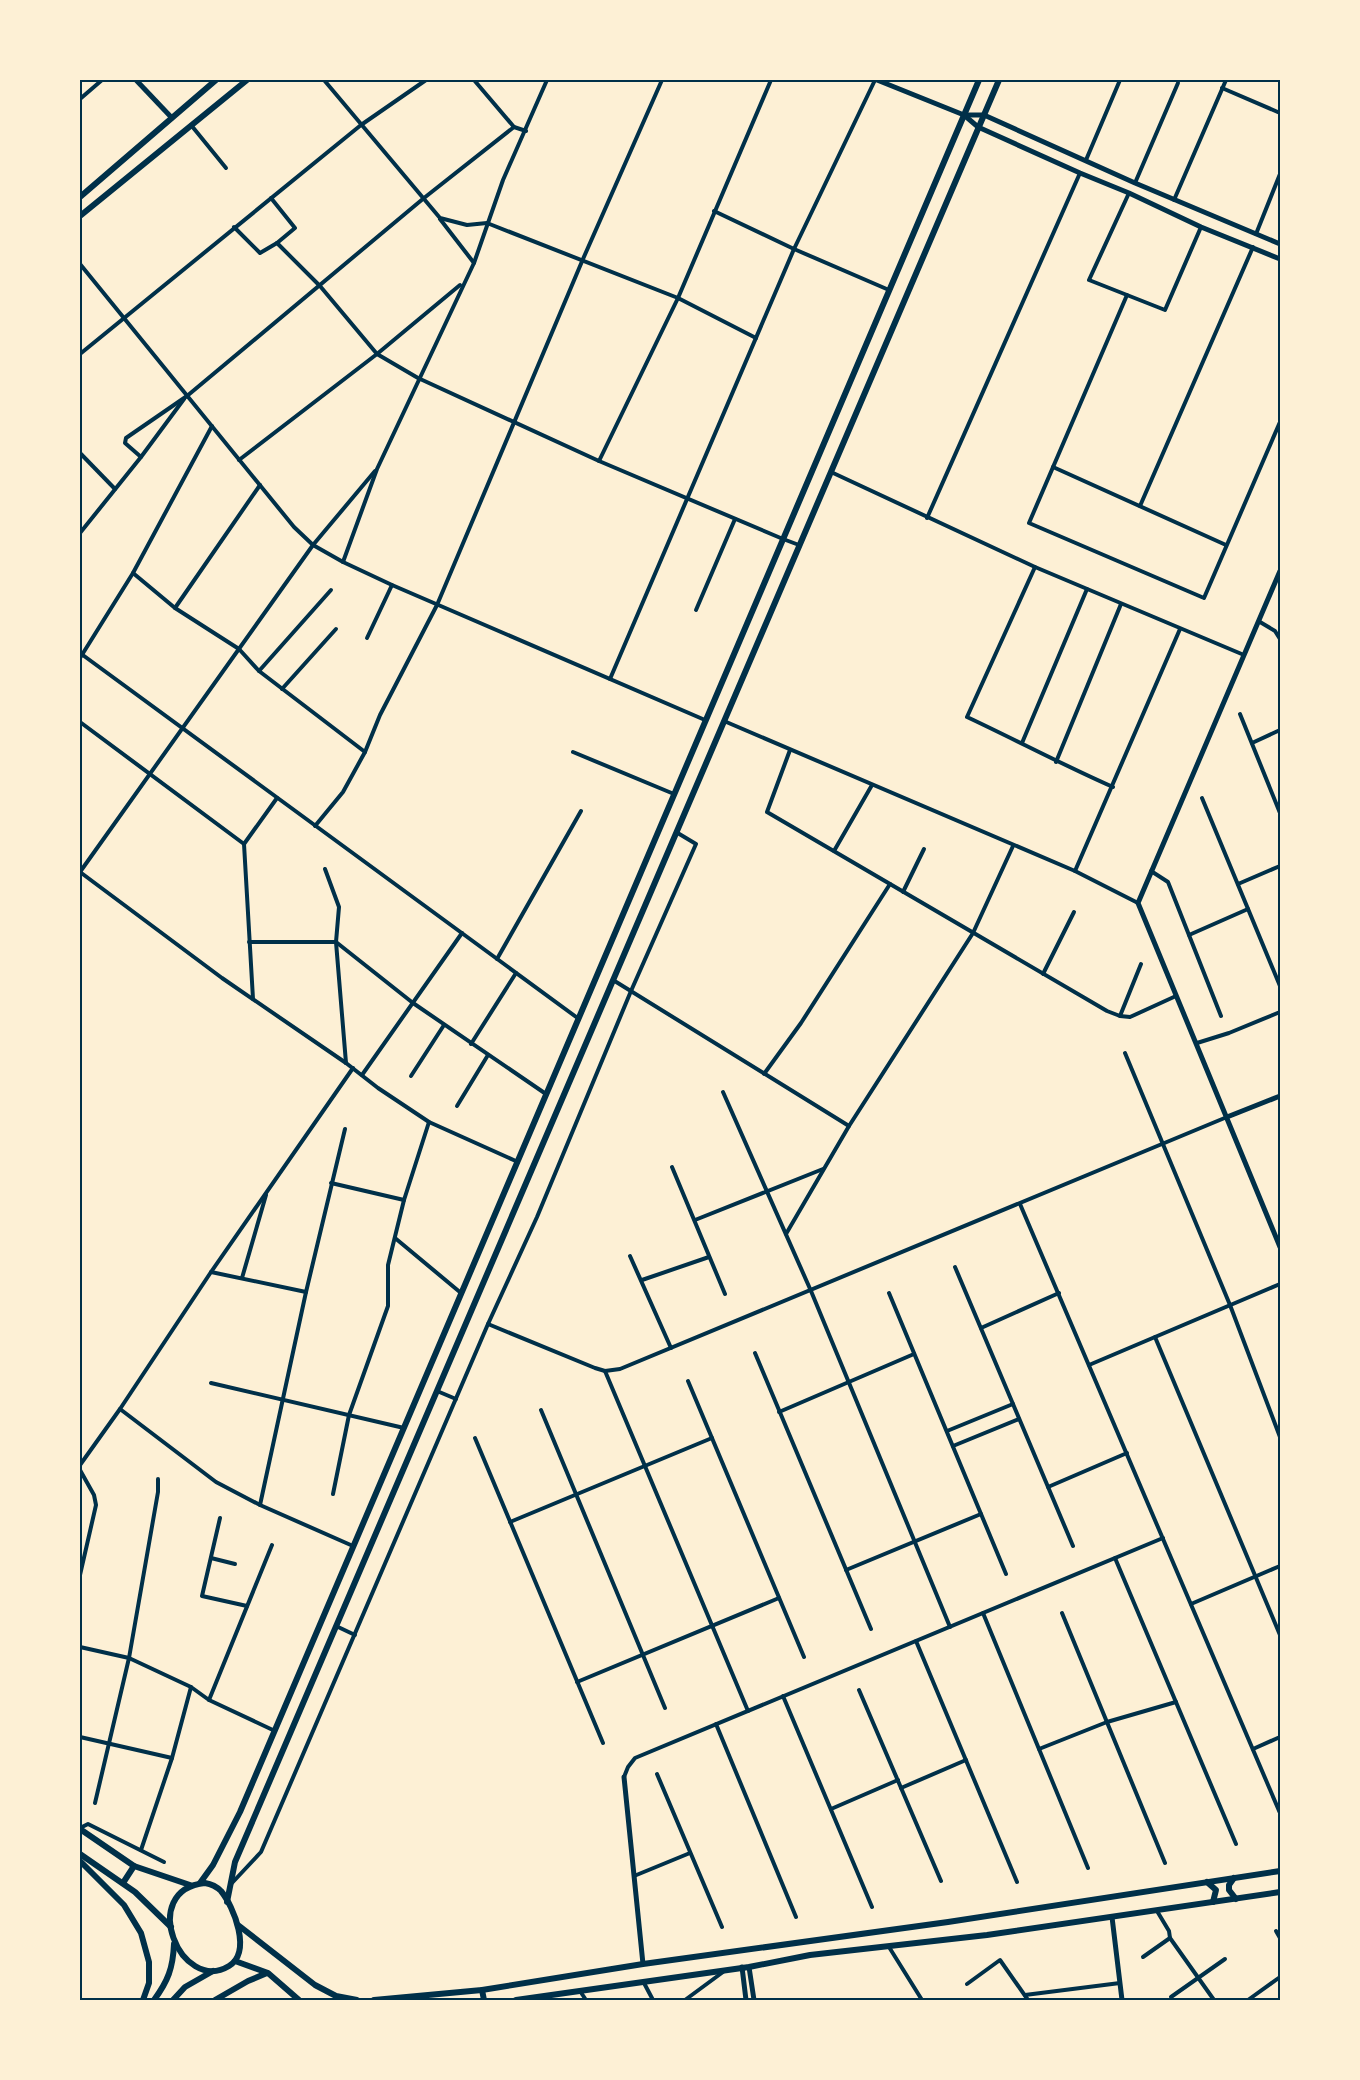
<svg xmlns="http://www.w3.org/2000/svg" width="1360" height="2080" viewBox="0 0 1360 2080" font-family="'Varela Round',sans-serif">
  <rect width="100%" height="100%" fill="#fdf0d5"/>
  <g fill="none" stroke-linecap="round" stroke-linejoin="round">
    <!-- minor -->
    <g stroke="#003049" stroke-width="4">
      <path d="M324,80l116,138 27,7 20,-2 191,75 78,40"/>
      <path d="M474,80l40,47 12,4"/>
      <path d="M1222,88l58,25"/>
      <path d="M80,99l22,-19"/>
      <path d="M191,125l35,43"/>
      <path d="M1086,160l34,-80"/>
      <path d="M1135,183l43,-100"/>
      <path d="M1129,193l-40,87 76,30 36,-83"/>
      <path d="M1174,200l52,-120"/>
      <path d="M714,211l80,38 95,41"/>
      <path d="M440,219l34,44"/>
      <path d="M234,227l26,26 17,-10 18,-15 -24,-30"/>
      <path d="M1256,234l24,-60"/>
      <path d="M277,243l43,43 57,68 41,24 181,83 184,78 16,6"/>
      <path d="M80,264l214,263 19,18 30,17 49,23 313,135"/>
      <path d="M1127,295l-98,228 175,75 76,-176"/>
      <path d="M80,354l281,-229 65,-45"/>
      <path d="M80,453l35,36"/>
      <path d="M141,457l-16,-14 1,-5 61,-42 237,-198 90,-71"/>
      <path d="M239,460l138,-106 83,-69"/>
      <path d="M599,461l79,-163 93,-218"/>
      <path d="M1053,467l173,78"/>
      <path d="M831,472l204,95 209,88"/>
      <path d="M1140,506l113,-259"/>
      <path d="M927,518l153,-345"/>
      <path d="M80,533l61,-76 43,-58"/>
      <path d="M343,562l34,-93 97,-206 29,-83 44,-100"/>
      <path d="M1035,567l-68,150c49,23 96,48 146,70"/>
      <path d="M133,573l42,35 64,41 20,22 106,81"/>
      <path d="M175,608l85,-123"/>
      <path d="M696,610l39,-91"/>
      <path d="M1260,622l15,9 5,8"/>
      <path d="M367,638l25,-53"/>
      <path d="M80,653l499,366"/>
      <path d="M80,658l53,-85 79,-147"/>
      <path d="M259,671l72,-81"/>
      <path d="M610,679l184,-430 81,-169"/>
      <path d="M282,689l54,-60"/>
      <path d="M1240,714l40,99"/>
      <path d="M724,721l351,150 63,32"/>
      <path d="M80,722l164,122"/>
      <path d="M1022,743l65,-154"/>
      <path d="M1252,743l28,-13"/>
      <path d="M790,750l-23,62 340,199 13,5 10,1 46,-21"/>
      <path d="M573,752l101,42"/>
      <path d="M1056,762l65,-158"/>
      <path d="M1202,798l78,188"/>
      <path d="M315,826l28,-34 22,-40 15,-37 57,-110 146,-346 79,-179"/>
      <path d="M834,851l38,-66"/>
      <path d="M325,869l14,38 -3,35 10,121"/>
      <path d="M1075,871l105,-242"/>
      <path d="M1151,871l17,11 53,134"/>
      <path d="M80,872l142,106 124,85 32,25 51,34 89,40"/>
      <path d="M80,872l233,-327 62,-74"/>
      <path d="M1238,884l42,-18"/>
      <path d="M903,892l21,-43"/>
      <path d="M1189,935l59,-26"/>
      <path d="M249,942h87"/>
      <path d="M336,942l77,61 133,91"/>
      <path d="M497,959l84,-148"/>
      <path d="M1043,974l31,-62"/>
      <path d="M613,980l236,146"/>
      <path d="M253,999l-9,-155 33,-46"/>
      <path d="M1120,1016l21,-52"/>
      <path d="M1197,1043l32,-10 51,-21"/>
      <path d="M471,1044l45,-71"/>
      <path d="M1125,1053l105,252 50,132"/>
      <path d="M764,1074l37,-51 89,-139"/>
      <path d="M362,1075l100,-142"/>
      <path d="M411,1076l33,-51"/>
      <path d="M723,1092l88,199 139,336"/>
      <path d="M457,1106l31,-51"/>
      <path d="M672,1167l53,127"/>
      <path d="M331,1183l73,17"/>
      <path d="M1020,1204l260,609"/>
      <path d="M695,1220l128,-51"/>
      <path d="M786,1234l63,-108 124,-193 40,-87"/>
      <path d="M395,1238l66,55"/>
      <path d="M630,1256l41,92"/>
      <path d="M955,1267l118,279"/>
      <path d="M211,1272l95,20"/>
      <path d="M242,1278l24,-83"/>
      <path d="M642,1280l67,-23"/>
      <path d="M889,1293l117,281"/>
      <path d="M488,1324l107,44 10,3 15,-2 607,-252"/>
      <path d="M981,1328l78,-35"/>
      <path d="M1155,1337l125,298"/>
      <path d="M755,1353l116,276"/>
      <path d="M1089,1365l191,-81"/>
      <path d="M605,1371l143,340"/>
      <path d="M688,1381l116,276"/>
      <path d="M211,1383l193,45"/>
      <path d="M437,1391l19,8"/>
      <path d="M120,1409l96,73 44,23 93,41"/>
      <path d="M541,1410l124,298"/>
      <path d="M779,1412l135,-58"/>
      <path d="M947,1431l66,-27"/>
      <path d="M475,1438l128,305"/>
      <path d="M953,1446l66,-27"/>
      <path d="M80,1465l40,-56 91,-137 142,-204"/>
      <path d="M80,1470l14,25 2,10 -16,70"/>
      <path d="M1048,1487l79,-34"/>
      <path d="M333,1494l16,-79 39,-109v-41l16,-65 25,-78"/>
      <path d="M260,1505l46,-213 39,-163"/>
      <path d="M220,1518l-18,78 45,10"/>
      <path d="M510,1522l202,-84"/>
      <path d="M211,1558l24,6"/>
      <path d="M1115,1558l121,286"/>
      <path d="M846,1570l135,-56"/>
      <path d="M1191,1604l89,-38"/>
      <path d="M983,1613l105,255"/>
      <path d="M1062,1613l103,250"/>
      <path d="M336,1626l19,9"/>
      <path d="M916,1641l101,241"/>
      <path d="M80,1647l49,11 62,29 18,13 66,31"/>
      <path d="M577,1682l202,-84"/>
      <path d="M859,1690l82,191"/>
      <path d="M783,1696l89,211"/>
      <path d="M209,1700l63,-155"/>
      <path d="M716,1724l80,193"/>
      <path d="M80,1737l92,21"/>
      <path d="M1039,1749l68,-27 69,-20"/>
      <path d="M1253,1749l27,-12"/>
      <path d="M657,1774l65,153"/>
      <path d="M624,1777l4,-10 7,-9 528,-220"/>
      <path d="M901,1788l65,-28"/>
      <path d="M95,1803l34,-145 29,-166v-13"/>
      <path d="M831,1809l67,-29"/>
      <path d="M80,1828l8,-4 76,38"/>
      <path d="M141,1850l31,-92 19,-71"/>
      <path d="M634,1876l56,-23"/>
      <path d="M232,1883l29,-31 227,-528 49,-107 94,-226 65,-147 -20,-12"/>
      <path d="M1157,1911l12,20 1,7 44,62"/>
      <path d="M1276,1931l4,7"/>
      <path d="M889,1947l33,53"/>
      <path d="M1143,1957l27,-19"/>
      <path d="M644,1983l9,17"/>
      <path d="M967,1984l33,-24 28,40"/>
      <path d="M580,1991l6,9"/>
      <path d="M1025,1995l95,-12"/>
      <path d="M1171,1997l54,-38"/>
      <path d="M685,2000l38,-28"/>
      <path d="M1248,2000l32,-23"/>
    </g>
    <!-- tertiary -->
    <g stroke="#003049" stroke-width="5">
      <path d="M136,80l36,38"/>
      <path d="M877,80l87,35 14,12 102,46 49,20 72,34 79,32"/>
      <path d="M964,115h20l151,68 145,61"/>
      <path d="M1280,571l-142,332 142,344"/>
      <path d="M80,873v-1"/>
      <path d="M1227,1117l53,-21"/>
      <path d="M624,1777l19,187"/>
      <path d="M1112,1917l10,83"/>
      <path d="M742,1967l4,33"/>
      <path d="M749,1967l5,33"/>
    </g>
    <!-- secondary -->
    <g stroke="#003049" stroke-width="6">
      <path d="M80,197l136,-117"/>
      <path d="M80,216l167,-136"/>
      <path d="M80,1829l54,37 56,19"/>
      <path d="M80,1854l55,38 36,35"/>
      <path d="M80,1861l44,44 17,28 8,29v21l-6,17"/>
      <path d="M1234,1878l-5,7v5l7,9"/>
      <path d="M1207,1882l9,8 -3,12"/>
      <path d="M123,1883l11,-17"/>
      <path d="M200,1883l13,-18 27,-53 739,-1732"/>
      <path d="M205,1883c6,1 12,4 16,8 13,16 31,61 8,75 -48,29 -92,-76 -24,-83z"/>
      <path d="M227,1902l8,-40 764,-1782"/>
      <path d="M238,1925l77,60 21,11 21,4"/>
      <path d="M235,1961l33,12 31,27"/>
      <path d="M482,1990l2,10"/>
      <path d="M154,2000c14,-19 19,-32 20,-56"/>
      <path d="M173,2000l12,-13 28,-16"/>
      <path d="M215,2000l33,-19 19,-8"/>
      <path d="M374,2000l108,-10 161,-26 305,-42 332,-51"/>
      <path d="M516,2000l233,-33 61,-12 177,-20 293,-43"/>
    </g>
  </g>
  <!-- border -->
  <rect width="1360" height="2080" fill="none" stroke="#fdf0d5" stroke-width="162"/>
  <rect x="81" y="81" width="1198" height="1918" fill="none" stroke="#003049" stroke-width="2"/>
</svg>
